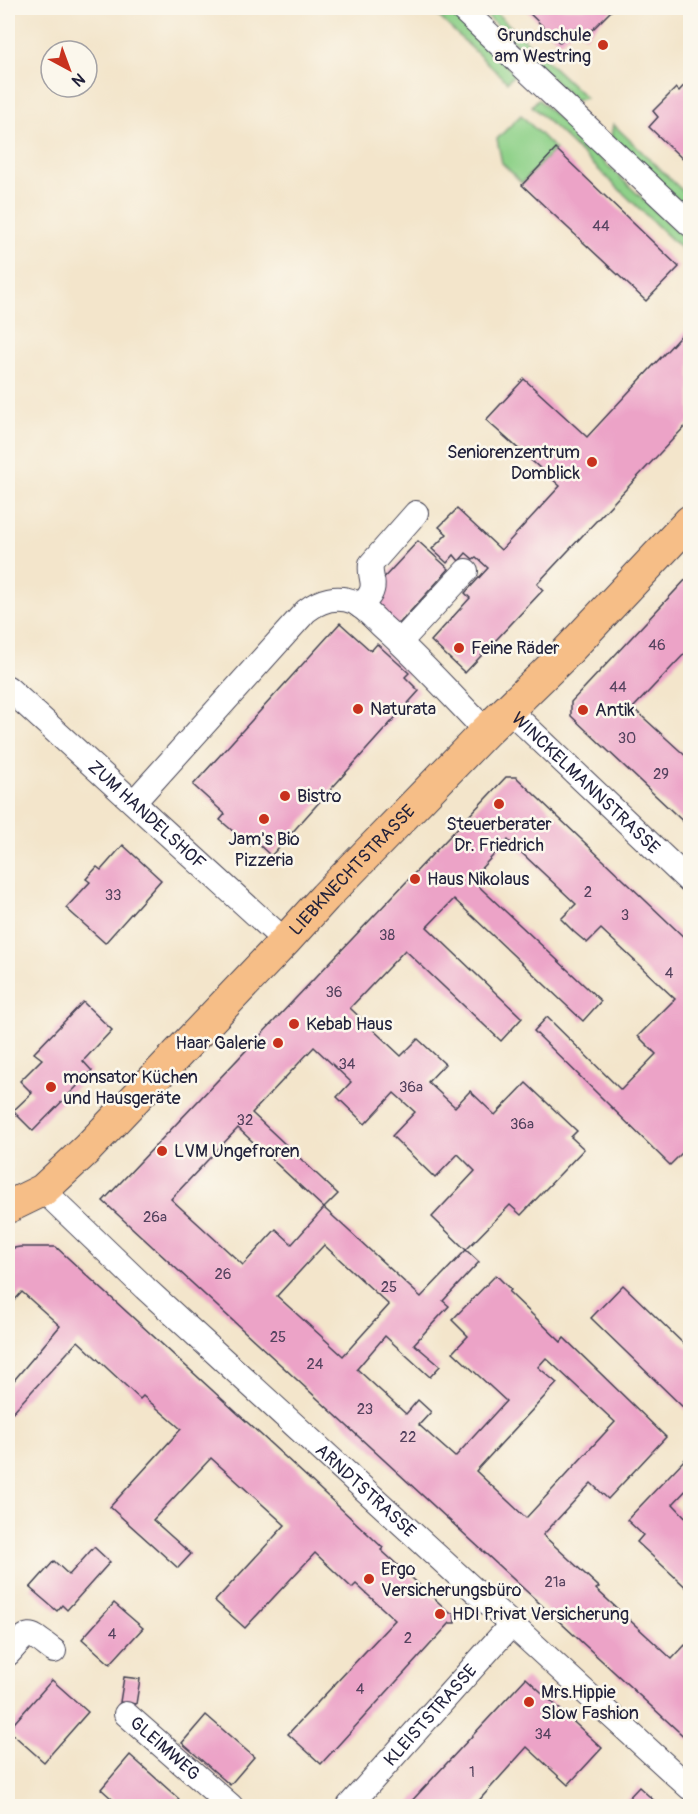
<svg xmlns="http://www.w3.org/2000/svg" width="698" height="1814" viewBox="0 0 698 1814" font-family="Pangolin,sans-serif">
  <rect width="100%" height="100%" fill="#fbf7ec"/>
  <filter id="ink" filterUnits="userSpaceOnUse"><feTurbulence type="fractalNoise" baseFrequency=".0167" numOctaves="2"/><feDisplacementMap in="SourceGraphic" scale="12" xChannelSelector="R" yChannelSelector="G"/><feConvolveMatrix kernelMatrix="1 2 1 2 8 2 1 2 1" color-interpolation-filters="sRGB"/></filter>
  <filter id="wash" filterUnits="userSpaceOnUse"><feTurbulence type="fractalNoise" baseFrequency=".008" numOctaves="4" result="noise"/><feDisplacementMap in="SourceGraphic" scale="24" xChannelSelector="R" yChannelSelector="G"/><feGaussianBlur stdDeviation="1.35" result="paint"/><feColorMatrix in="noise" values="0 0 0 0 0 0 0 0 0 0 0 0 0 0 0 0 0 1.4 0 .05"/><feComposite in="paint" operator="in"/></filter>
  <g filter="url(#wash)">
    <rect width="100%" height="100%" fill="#f3e5cb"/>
    <!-- green -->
    <g fill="#8fd189" stroke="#587a62" stroke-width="1.5">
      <path d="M430,8h17l68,66 -8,8z"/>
      <path d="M479,8h12l95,90 -11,3z"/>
      <path d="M538,99l152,145 -3,10 -155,-148z"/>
      <path d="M521,115l34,34 -33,34 -20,-20 -5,-24z"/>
      <path d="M613,124l77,74v13l-79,-74z"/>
    </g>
    <g id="blocks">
      <!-- building -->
      <g fill="#eca3c7" fill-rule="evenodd">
        <path d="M524,8h90l-29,29 -10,-9 -15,15z"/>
        <path d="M690,79v87l-41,-39 9,-10 -5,-6 23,-23 3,3z"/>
        <path d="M556,149l123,118 -33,34 -124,-116z"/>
        <path d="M690,326v95l-153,163 6,6 -78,83 -34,-32 39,-43 -5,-5 23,-25 -12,-11 -3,2 -7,-6 -7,8 -5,-6 -7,8 -15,-14 15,-15 -8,-7 18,-18 44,41 59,-64 -74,-66 38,-41 63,58z"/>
        <path d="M418,541l31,28 -53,58 -31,-29z"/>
        <path d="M690,575v73l-57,60 57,52v68l-119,-112v-14z"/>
        <path d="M340,623l31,28 6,-7 32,29 -4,4 14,14 -148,165 -16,-15 -5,5 -30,-26 5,-6 -32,-29z"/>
        <path d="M506,777h10l174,166v202l-20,20 -136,-134 13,-14 74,73 35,-36 -18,-18 37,-37 -74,-70 -14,14 -13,-11 -13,-13 15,-15 -68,-64 -37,39 130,122 -18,20 -129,-122 -27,28 95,91 -21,23 -96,-91 -55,58 51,48 17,-17 27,25 -17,18 27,25 15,-16 25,24 31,-32 51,48 -6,6 13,12 -63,66 -11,-10 -44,45 13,12 -36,39 6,5 -35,38 26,22 -10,11 -45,-41 -28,33 49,45 12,-14 13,12 -12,13 36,32 51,-56 -53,-49 15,-16 -16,-16 44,-45 15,15 -2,2 52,50 3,-4 102,99 -58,62 -17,-16 -48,52 56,52 -3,2 76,70 13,-14 5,5v92l-587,-541zM314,1047l37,35 -14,15 28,27 29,-31 21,19 -23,24 43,42 23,-24 17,17 -43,46 34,33 -45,47 -97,-89 -32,36 -16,-15 -33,36 -72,-66 67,-71 86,80 14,-14 -86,-81zM324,1245l65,60 -46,51 -66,-60zM546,1358l69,64 -89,96 -50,-47 81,-88 -19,-16z"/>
        <path d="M123,845l38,35 -56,63 -39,-35 24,-26 -4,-3 11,-12 4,3z"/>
        <path d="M83,1002l29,28 -29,31 9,10 -59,60 -20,-20 19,-18 -12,-12 22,-22 -8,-6z"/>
        <path d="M20,1247h36l252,231 75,70 -2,2 43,39 26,24h4l1,10h-5l-129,141 -33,-30 107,-114 -39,-36 -4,4 -37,-35 -70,75 -30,-27 70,-76 -74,-67 -58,62 38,34 -13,14 -68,-61 71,-78 -38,-33 -3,3 -62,-58 -68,74 -2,-2v-31l2,3 50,-59 -38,-34 -11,12 -3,-4v-51z"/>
        <path d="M623,1285l67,65v64l-99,-96z"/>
        <path d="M687,1457l3,3v26l-17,18 17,18v69l-53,-49 6,-7 -16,-15z"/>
        <path d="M94,1547l16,15 -43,48 -5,-5 -5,6 -27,-23 24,-27 15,14z"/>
        <path d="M114,1603l29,25 -33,36 -28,-25z"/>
        <path d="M124,1677l16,2 -4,25 -16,-2z"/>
        <path d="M526,1678l76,70 -34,37 -41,-38 -53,59h-67z"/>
        <path d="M52,1680l36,32 -44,50 -36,-32z"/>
        <path d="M206,1715l48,42 -24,28 -48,-42z"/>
        <path d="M130,1755l49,44 -6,7h-53l-19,-17z"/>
        <path d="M639,1787l21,19h-39z"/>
      </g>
    </g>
  </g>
  <g filter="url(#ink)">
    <use href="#blocks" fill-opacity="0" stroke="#413f51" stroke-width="1.5"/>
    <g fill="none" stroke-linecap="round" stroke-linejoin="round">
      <!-- minor casing -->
      <g stroke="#413f51" stroke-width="26">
        <g id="minor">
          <path d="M461,8l229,216"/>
          <path d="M360,606c8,-8 15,-14 12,-27 -1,-6 -2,-9 -1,-15l45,-51"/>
          <path d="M400,642l66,-71"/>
          <path id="s1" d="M8,688l277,253"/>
          <path id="s2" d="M509,710l181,172"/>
          <path d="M134,802l172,-191c14,-11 31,-16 48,-9 10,5 20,16 28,24 37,33 70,70 104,105"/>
          <path id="s3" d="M43,1190l102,98 545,500"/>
          <path d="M8,1654c23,-25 18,-24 46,-3"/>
          <path id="s4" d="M126,1714l105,92"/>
          <path id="s5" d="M349,1806l162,-181"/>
        </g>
      </g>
      <!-- major casing -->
      <g stroke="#413f51" stroke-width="34">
        <g id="major">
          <path id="s6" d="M8,1207l35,-17 44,-41 198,-208 40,-44 161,-166 77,-75 127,-135"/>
        </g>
      </g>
      <!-- minor -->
      <use href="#minor" stroke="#fff" stroke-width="24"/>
      <!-- major -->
      <use href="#major" stroke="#f6be87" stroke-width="32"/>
    </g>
  </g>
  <!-- markers -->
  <g fill="#c8321e" stroke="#fbf7ec" stroke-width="2">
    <circle cx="603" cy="45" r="6"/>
    <circle cx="592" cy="462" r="6"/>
    <circle cx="459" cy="648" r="6"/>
    <circle cx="358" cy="709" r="6"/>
    <circle cx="583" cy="710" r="6"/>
    <circle cx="285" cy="796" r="6"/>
    <circle cx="499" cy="804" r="6"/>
    <circle cx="264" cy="819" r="6"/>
    <circle cx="415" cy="879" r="6"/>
    <circle cx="294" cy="1024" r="6"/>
    <circle cx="278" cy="1043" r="6"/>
    <circle cx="51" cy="1087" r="6"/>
    <circle cx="162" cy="1151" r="6"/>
    <circle cx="369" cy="1579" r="6"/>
    <circle cx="440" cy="1614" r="6"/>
    <circle cx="529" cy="1702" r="6"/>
  </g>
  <g text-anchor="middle" stroke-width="5" stroke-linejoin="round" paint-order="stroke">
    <!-- number labels -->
    <g font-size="15" fill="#54425e">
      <text x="601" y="231">44</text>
      <text x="657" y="650">46</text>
      <text x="618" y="692">44</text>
      <text x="627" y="743">30</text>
      <text x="661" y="779">29</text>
      <text x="588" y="897">2</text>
      <text x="113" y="900">33</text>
      <text x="625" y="920">3</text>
      <text x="387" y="940">38</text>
      <text x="669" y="978">4</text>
      <text x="334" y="997">36</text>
      <text x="347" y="1069">34</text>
      <text x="411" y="1092">36a</text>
      <text x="245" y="1125">32</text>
      <text x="522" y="1129">36a</text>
      <text x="155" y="1222">26a</text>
      <text x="223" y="1279">26</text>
      <text x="389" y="1292">25</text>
      <text x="278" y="1342">25</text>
      <text x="315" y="1369">24</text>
      <text x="365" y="1414">23</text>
      <text x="408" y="1442">22</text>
      <text x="555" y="1587">21a</text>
      <text x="112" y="1639">4</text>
      <text x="408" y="1643">2</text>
      <text x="360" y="1694">4</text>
      <text x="543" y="1739">34</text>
      <text x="472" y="1777">1</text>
    </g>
    <!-- poi labels -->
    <g font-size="18" fill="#22223b" stroke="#fbf7ec" text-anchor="start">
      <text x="591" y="41" text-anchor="end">Grundschule<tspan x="591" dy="21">am Westring</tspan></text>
      <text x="580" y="458" text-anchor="end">Seniorenzentrum<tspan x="580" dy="21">Domblick</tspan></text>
      <text x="471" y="654">Feine Räder</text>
      <text x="370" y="715">Naturata</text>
      <text x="595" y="716">Antik</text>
      <text x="297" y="802">Bistro</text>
      <text x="499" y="830" text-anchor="middle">Steuerberater<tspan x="499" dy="21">Dr. Friedrich</tspan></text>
      <text x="264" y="845" text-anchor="middle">Jam's Bio<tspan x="264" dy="21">Pizzeria</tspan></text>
      <text x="427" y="885">Haus Nikolaus</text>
      <text x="306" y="1030">Kebab Haus</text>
      <text x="266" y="1049" text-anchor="end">Haar Galerie</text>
      <text x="63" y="1083">monsator Küchen<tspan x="63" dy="21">und Hausgeräte</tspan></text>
      <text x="174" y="1157">LVM Ungefroren</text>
      <text x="381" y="1575">Ergo<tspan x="381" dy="21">Versicherungsbüro</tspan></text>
      <text x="452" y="1620">HDI Privat Versicherung</text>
      <text x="541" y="1698">Mrs.Hippie<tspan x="541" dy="21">Slow Fashion</tspan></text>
    </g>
    <!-- street labels -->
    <g font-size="18" fill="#22223b" stroke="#fbf7ec">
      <text dy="6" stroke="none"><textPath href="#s2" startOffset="106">WINCKELMANNSTRASSE</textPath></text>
      <text dy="6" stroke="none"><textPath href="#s1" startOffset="188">ZUM HANDELSHOF</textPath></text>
      <text dy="6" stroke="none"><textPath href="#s6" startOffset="484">LIEBKNECHTSTRASSE</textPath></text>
      <text dy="6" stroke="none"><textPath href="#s3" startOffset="441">ARNDTSTRASSE</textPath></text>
      <text dy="6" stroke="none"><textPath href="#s5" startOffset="122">KLEISTSTRASSE</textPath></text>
      <text dy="6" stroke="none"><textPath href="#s4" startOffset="52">GLEIMWEG</textPath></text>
    </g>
  </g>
  <!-- margin -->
  <rect width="698" height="1814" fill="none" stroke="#fbf7ec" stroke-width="30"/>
  <!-- north arrow -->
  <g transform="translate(69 69) rotate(139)"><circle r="28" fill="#fbf7ec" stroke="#a4a2a5" stroke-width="1.5"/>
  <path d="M0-4.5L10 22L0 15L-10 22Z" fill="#c8321e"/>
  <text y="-9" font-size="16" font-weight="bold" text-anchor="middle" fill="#22223b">N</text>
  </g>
</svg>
